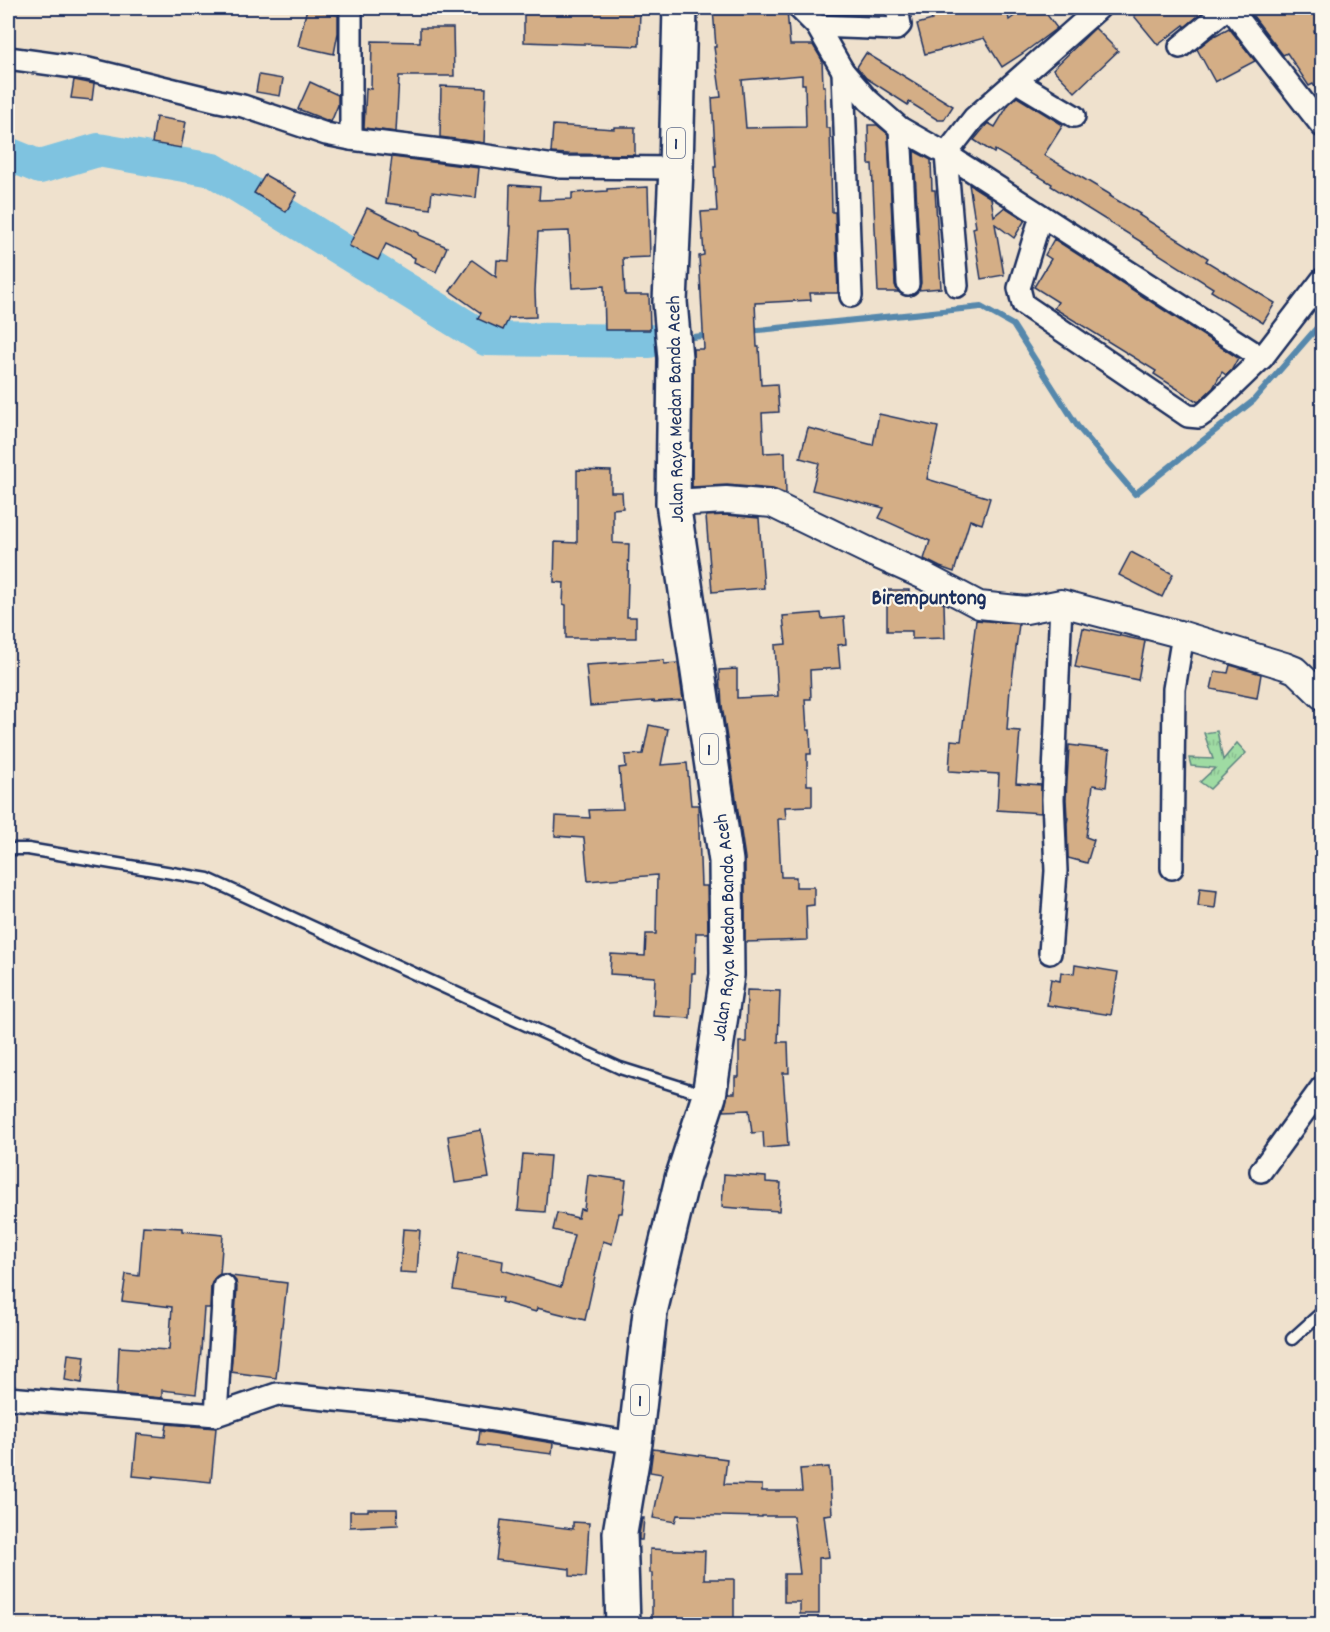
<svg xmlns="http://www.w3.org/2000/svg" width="1330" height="1632" viewBox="0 0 1330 1632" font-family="Dekko,sans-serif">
  <defs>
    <pattern id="grass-tufts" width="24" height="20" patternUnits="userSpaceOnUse" patternTransform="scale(1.5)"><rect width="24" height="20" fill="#9fdba3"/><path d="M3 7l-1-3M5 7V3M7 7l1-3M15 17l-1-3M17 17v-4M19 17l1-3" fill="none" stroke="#88bc8f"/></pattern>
  </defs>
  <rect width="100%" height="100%" fill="#efe1cd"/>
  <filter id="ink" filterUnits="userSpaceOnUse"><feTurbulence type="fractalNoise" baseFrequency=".0167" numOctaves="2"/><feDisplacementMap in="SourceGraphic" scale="12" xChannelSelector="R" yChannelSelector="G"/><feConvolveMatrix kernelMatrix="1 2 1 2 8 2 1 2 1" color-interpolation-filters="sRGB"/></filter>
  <g filter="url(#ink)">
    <!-- grass -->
    <path fill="url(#grass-tufts)" stroke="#5d8580" stroke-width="1.5" d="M1217,731l6,29 14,-17 9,10 -36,36 -10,-7 15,-14 -24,-2 -2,-8 24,1 -9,-26z"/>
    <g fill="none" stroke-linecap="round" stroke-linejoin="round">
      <!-- stream -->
      <g stroke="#5788ac" stroke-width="6">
        <path d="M749,331l232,-24 32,18 65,102 57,67 118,-93 69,-79"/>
        <path d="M683,338l29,-3"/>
        <path d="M649,341l15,-1"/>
      </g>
      <!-- river -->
      <path stroke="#7fc3e0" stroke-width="34" d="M8,154l32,13 58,-17 115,20 273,169 163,2"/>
    </g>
    <!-- building -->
    <g fill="#d4ae86" stroke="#1b2f5e" stroke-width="1.5" fill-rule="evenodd">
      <path d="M307,8l31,7v18l-4,21 -36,-8z"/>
      <path d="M524,8h116l-1,38 -115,-4z"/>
      <path d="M745,8v6l42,-4 3,35h23l9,15 1,26h2l1,42h4l2,84h3l3,81h-28l1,7 -56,3 2,44h2l2,38 16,-1 2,28 -17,1 2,40 21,-1 1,42 -13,-5 -46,-4 -35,2 1,-138h11l-5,-93 5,-1 -3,-43 16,-1 -3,-44h2l-4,-69 9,-1 -7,-50h2l-3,-38zM802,75v9h3l1,43 -60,1 -4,-48z"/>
      <path d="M928,8h79l2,12 16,-12h17l15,20 -35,26 -20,13 -18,-29 -59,16 -8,-30 15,-4z"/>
      <path d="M1145,8h63l-23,19 -1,-2 -26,20 -24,-29z"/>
      <path d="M1247,8h76v17l-9,6 9,13v54l-10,-14 -4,2 -22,-33 -4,2z"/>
      <path d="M420,28h33l1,48h-55l-3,56 -32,-4 2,-40 5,1 1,-48 48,1z"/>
      <path d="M1095,28l23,23 -43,41 -22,-23z"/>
      <path d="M1229,28l26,33 -40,21 -18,-33 15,-12z"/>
      <path d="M866,53l87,53 -9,14h-6l-29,-18 -1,3 -42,-27 -9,-11z"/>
      <path d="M259,75l24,4 -3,17 -24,-4z"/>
      <path d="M74,80l20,4 -2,16 -21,-2z"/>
      <path d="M310,82l28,13v10l-7,17 -33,-13z"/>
      <path d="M441,86l45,2 -2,55 -44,-6z"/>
      <path d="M1017,97l46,28 -19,30 67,40 -1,1 30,18 -1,1 69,43 -2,3 69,42 -12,20 -52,-32 2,-3 -70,-44v-1l-92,-57 1,-2 -57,-34 -1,3 -20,-13 14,-17 7,4 14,-23z"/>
      <path d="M156,117l30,5 -5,26 -29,-5z"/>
      <path d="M553,125l61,4v-2h21v28l-67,-1 -17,-1z"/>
      <path d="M868,125h9l11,9 7,151 3,7h-20l-6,-128h-3z"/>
      <path d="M914,151l17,9 1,30h3l6,98 -22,2 2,-7z"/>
      <path d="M392,157l87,11 -3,30 -44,-6 -2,17 -44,-6z"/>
      <path d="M265,175l32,18 -11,19 -32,-19z"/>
      <path d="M969,184l22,14 3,18 11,-9 20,13 -11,18 -19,-14 9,51 -23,4 -8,-51 3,-1z"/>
      <path d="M510,185l30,2 -1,13 33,-1v-6l35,-2v-2l41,-2 2,70 -27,1 2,37h24l1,35h-45l-1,-44 -32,2 -3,-57 -31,1 -3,59 1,26 -27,1 -6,12 -25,-11 3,-6 -31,-22 22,-31 24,17 1,-17 12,1 2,-35h-2z"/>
      <path d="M367,208l52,25v2l28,12 -11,25 -22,-10 1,-4 -29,-14 -8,16 -29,-14z"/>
      <path d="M1054,239l184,119 -7,13 -5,4 -4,-3 -9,16 -15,14 -44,-28 2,-3 -102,-63 4,-6 -24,-15 17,-28 -6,-4z"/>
      <path d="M879,414l59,13 -11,52 63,19 -8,26 -12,-4 -16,52 -14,-5 -16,-8 6,-18 -51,-23 5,-10 -72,-18 7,-27 -19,-5 8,-30 65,17z"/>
      <path d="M577,470l34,1v21h11l1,16 -10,1v34l16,1 -2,73h9v21h-70v-33l-3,-1 1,-21 -10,-1 1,-40 22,1z"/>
      <path d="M726,515l33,3 5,70 -52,4 -6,-76z"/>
      <path d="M1131,552l42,22 -11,23 -43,-22z"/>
      <path d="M887,590h22v7h23l12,7 1,34 -33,1v-8h-25z"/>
      <path d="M821,613l1,6 22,-2 2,27 -8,1 2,23 -30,2 1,29h-6l2,31h3l1,24h-4v31h5v21l-27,1 1,12h-8l3,58h15v10h18v18l-8,1 1,34 -62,2v-84l-23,-153 -1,-16h-1l-1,-19 18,-1v29l41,-2 -3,-51 11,-1 -3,-28z"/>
      <path d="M976,620l43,4 -8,64h-1l-3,42 13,1 -4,52 25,2v28l-44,-3 2,-36 -50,-3 2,-31 10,1z"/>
      <path d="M1083,628l62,13 -7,39 -63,-13z"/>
      <path d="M664,660v4l14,-1 5,37 -29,2v-1l-64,5 -4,-41z"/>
      <path d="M1230,665l31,9 -4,24 -46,-9 4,-18 13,2z"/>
      <path d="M649,725l19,4 -7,36 26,-2 4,42h7l3,81h6l1,47h-12l-1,40h-3l-2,45 -37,-2 2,-39 -45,-3 1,-20 34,2 1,-22h10l1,-59 -69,6 -4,-43 -29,-2 1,-20 34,2 -1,-8 34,-1 -4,-41 7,-1 -1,-12 18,-1z"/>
      <path d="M1069,745l41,5 -4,37 -13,-2 -7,52 8,3 -7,23 -19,-5 -1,-35 1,-5h-1l-1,-19z"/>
      <path d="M1200,888l17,2 -2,18 -17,-2z"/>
      <path d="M1075,965l43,7 -7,43 -64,-10 4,-26 9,2 1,-9 13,2z"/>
      <path d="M747,990l33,1 -2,51h10l1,31h-6l5,73 -24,2 -1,-16 -11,1 -3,-23 -25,1 4,-18h7v-16h4v-35h7z"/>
      <path d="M481,1130l8,48 -34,5 -7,-47z"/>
      <path d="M523,1154l27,2 -5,56 -27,-2z"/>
      <path d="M724,1174l42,3v5l15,1 -2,28 -57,-4z"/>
      <path d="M588,1175l38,5 -4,33h-3l-7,31 -9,-3 -18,79 -48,-12 -1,4 -35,-10 1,-4 -49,-8 6,-37 44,8 -1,9 59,17 13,-52 -21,-5 4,-17 21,5 2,-9 4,1z"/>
      <path d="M143,1226l39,2v3l41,4 -3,39 -6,5 -3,6 -1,23h-6l-3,43 -5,43 -34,-4v8l-45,-4 2,-47 50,3 3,-43 -50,-6 4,-27 13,2z"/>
      <path d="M403,1229l17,1 -3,43 -17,-1z"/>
      <path d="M231,1276l56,7 -11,95 -45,-6 6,-85 -1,-6z"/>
      <path d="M68,1354l17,2 -3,27 -17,-3z"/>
      <path d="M167,1424l49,4 -5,54 -58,-6v2l-20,-2 4,-42 28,3z"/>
      <path d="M480,1431l73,12 -1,11 -74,-9z"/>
      <path d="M653,1449l74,10 -3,25 38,1v6h40l-2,-22 29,-2 3,47 -8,1 5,42 -10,1v56h-19v-12h-16v-28h16l-7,-58h-31v1l-85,-2 -2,7 -22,-4 9,-44 -12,-2z"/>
      <path d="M368,1509h29l1,16 -48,2v-16h18z"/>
      <path d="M642,1518h2l-2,22h-3v-6z"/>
      <path d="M501,1520l72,9v-7l16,1 -3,54 -16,-1v-7l-74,-9z"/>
      <path d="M650,1549l55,2 -1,28h30v45h-82v-51h-2z"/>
    </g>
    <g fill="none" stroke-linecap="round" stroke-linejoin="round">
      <!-- service casing -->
      <g stroke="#1b2f5e" stroke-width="15">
        <g id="service">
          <path d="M8,849h20l180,30 412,189 86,27"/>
          <path d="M1292,1339l30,-27"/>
        </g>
      </g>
      <!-- minor casing -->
      <g stroke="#1b2f5e" stroke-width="26">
        <g id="minor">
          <path d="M799,8l18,18 26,45 25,29 32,28 46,26 316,204"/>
          <path d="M1230,8l92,118"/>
          <path d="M817,26l79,3 4,-4 -3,-17"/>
          <path d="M1180,47l47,-39"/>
          <path d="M8,58l80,11 131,32 24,5 83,28 25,5 130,16 80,12 115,1"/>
          <path d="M843,71l8,225"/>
          <path d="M1017,82l57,34"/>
          <path d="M900,128l8,156"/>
          <path d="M351,139v-131"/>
          <path d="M1041,216l-22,72 4,16 165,112 11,1 7,-5 56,-54 60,-78"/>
          <path d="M957,286l-11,-132 28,-36 125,-110"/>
          <path d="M1172,868l2,-179 9,-54"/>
          <path d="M1050,953l6,-82 -3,-72 8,-196"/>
          <path d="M1261,1171l61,-84"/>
          <path d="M8,1398l208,17 61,-21 148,15 210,34"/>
          <path d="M216,1415l8,-129"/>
        </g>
      </g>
      <!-- tertiary casing -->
      <g stroke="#1b2f5e" stroke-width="30">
        <path id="tertiary" d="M673,503l53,-3 46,4 103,50 49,22 55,29 47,5 35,-7 122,32 102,31 10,4 27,26"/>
      </g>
      <!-- trunk casing -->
      <g stroke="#1b2f5e" stroke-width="38">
        <g id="trunk">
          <path id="s1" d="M623,1624l-3,-91 15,-90 15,-131 32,-133 27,-83 18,-121 -1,-114 -53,-358 2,-145 -5,-56 6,-134 4,-160"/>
        </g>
      </g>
      <!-- service -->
      <use href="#service" stroke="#fbf7ec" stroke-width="10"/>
      <!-- minor -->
      <use href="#minor" stroke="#fbf7ec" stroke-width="21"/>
      <!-- tertiary -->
      <use href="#tertiary" stroke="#fbf7ec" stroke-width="26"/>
      <!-- trunk -->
      <use href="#trunk" stroke="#fbf7ec" stroke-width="33"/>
    </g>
  </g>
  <g text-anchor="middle" stroke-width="4.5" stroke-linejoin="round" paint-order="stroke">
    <!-- shield labels -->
    <g fill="#fbf7ec" stroke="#5e6b89" stroke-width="1.5">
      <rect x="667" y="128" width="18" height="30" rx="4.5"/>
      <rect x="700" y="734" width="18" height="30" rx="4.5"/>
      <rect x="631" y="1385" width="18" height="30" rx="4.5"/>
    </g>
    <g font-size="18" font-weight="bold" fill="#1b2f5e">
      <text x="676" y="149">1</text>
      <text x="709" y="755">1</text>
      <text x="640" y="1406">1</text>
    </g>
    <!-- street labels -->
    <g font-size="20" fill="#1b2f5e" stroke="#fbf7ec">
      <text transform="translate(674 409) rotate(-91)" y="7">Jalan Raya Medan Banda Aceh</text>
      <text dy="7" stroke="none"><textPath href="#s1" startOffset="708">Jalan Raya Medan Banda Aceh</textPath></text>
    </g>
    <!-- quarter labels -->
    <g font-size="22" font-weight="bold" fill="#1b2f5e" stroke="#fbf7ec">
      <text x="929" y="604">Birempuntong</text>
    </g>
  </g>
  <!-- margin -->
  <rect width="1330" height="1632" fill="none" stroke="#fbf7ec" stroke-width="30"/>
  <rect x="15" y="15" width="1300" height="1602" fill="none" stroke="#1b2f5e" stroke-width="2" filter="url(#ink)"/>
</svg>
